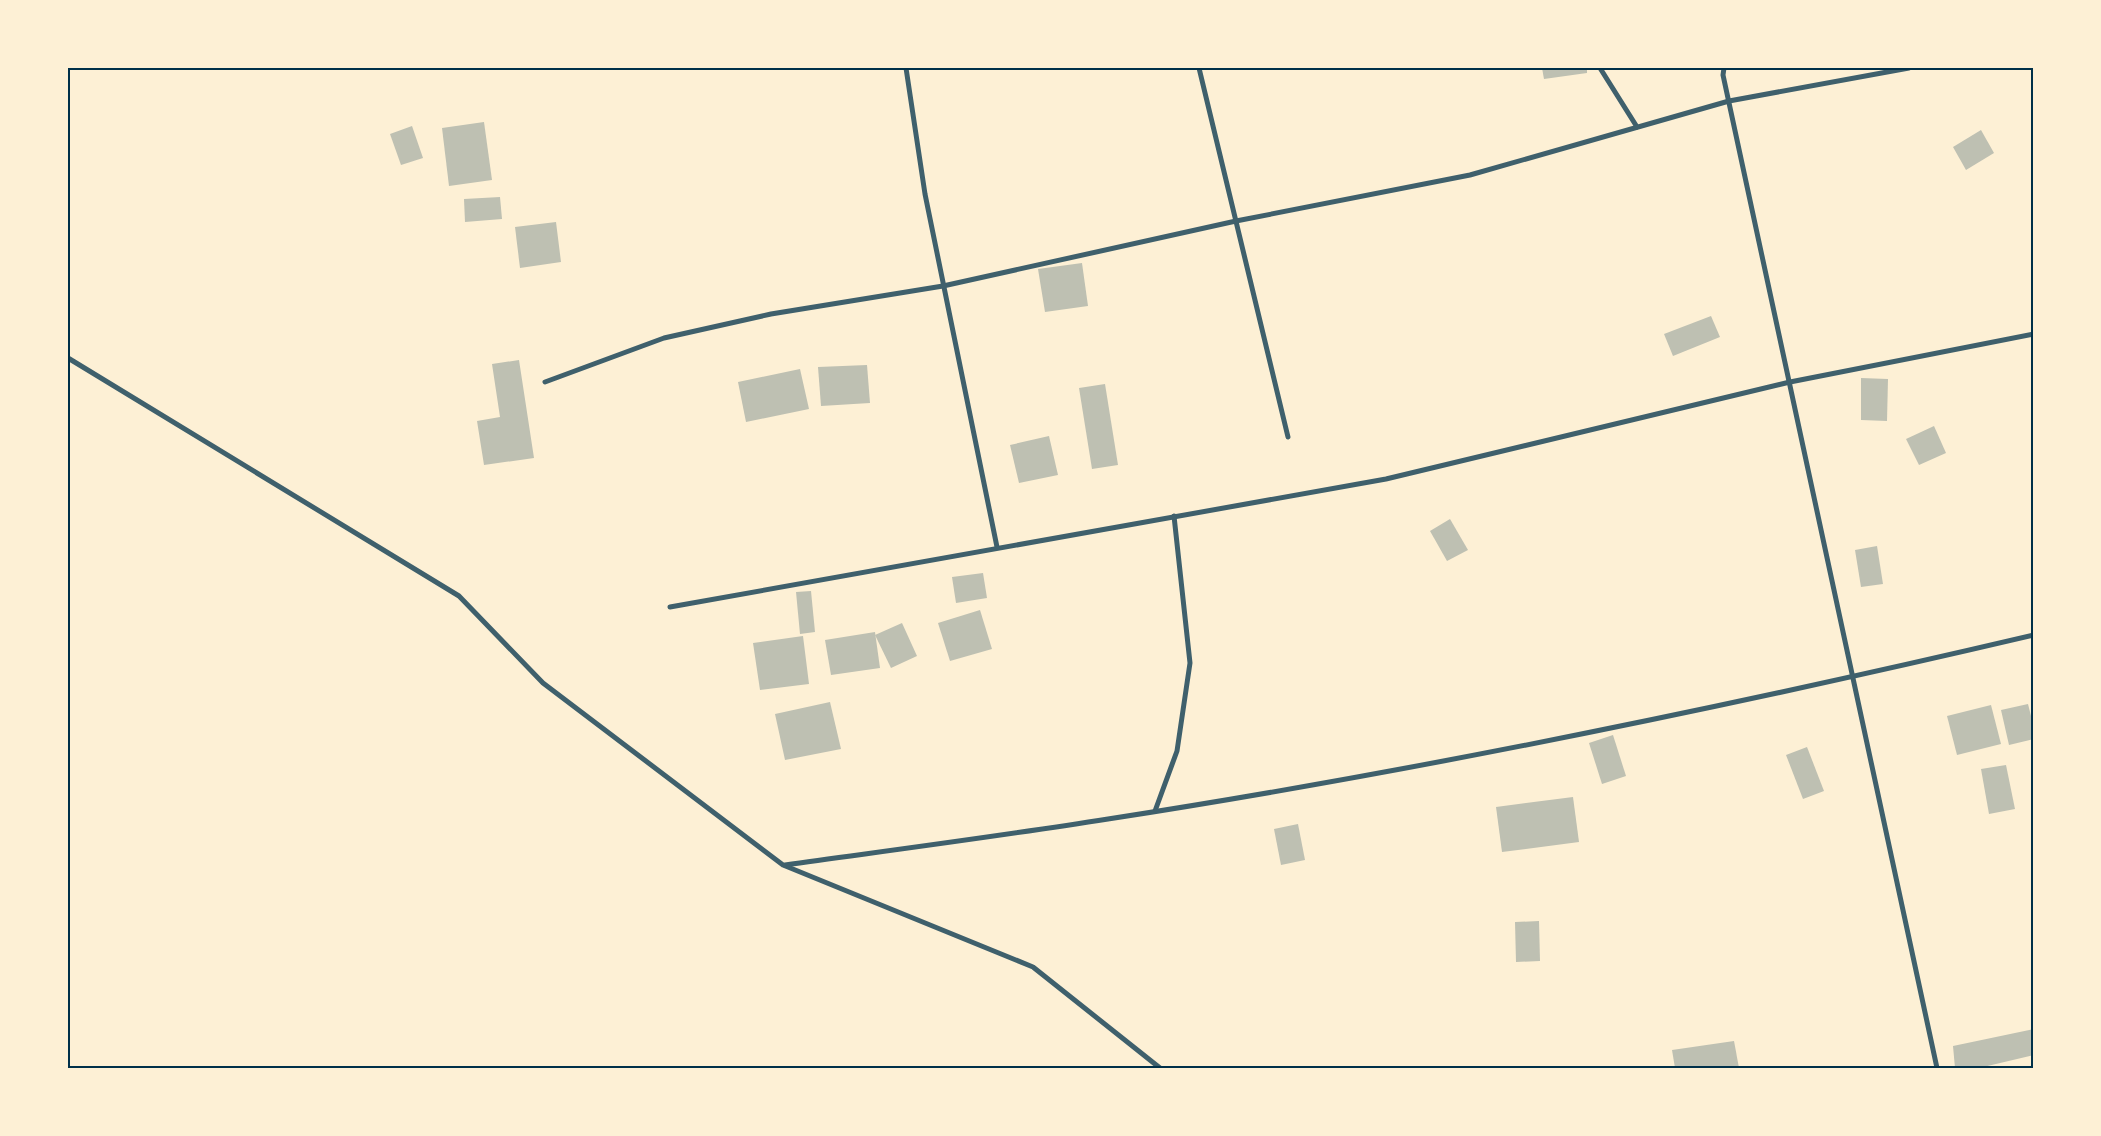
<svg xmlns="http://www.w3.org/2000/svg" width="2101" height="1136" viewBox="0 0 2101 1136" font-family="Helvetica,sans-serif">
  <rect width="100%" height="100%" fill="#fdf0d5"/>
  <!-- building -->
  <g fill="#bec0b2">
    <path d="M1542,68h45v5l-43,6z"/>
    <path d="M484,122l8,58 -43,6 -7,-58z"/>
    <path d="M412,126l11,32 -22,7 -11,-31z"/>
    <path d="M1981,130l13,23 -28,17 -13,-23z"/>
    <path d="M500,197l2,22 -37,3 -1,-23z"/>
    <path d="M556,222l5,40 -41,6 -5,-41z"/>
    <path d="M1082,263l6,43 -43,6 -7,-43z"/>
    <path d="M1711,316l9,21 -47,19 -9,-22z"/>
    <path d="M519,360l15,98 -50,7 -7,-44 23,-4 -8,-53z"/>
    <path d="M867,365l3,38 -49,3 -3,-39z"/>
    <path d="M800,369l9,40 -63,13 -8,-40z"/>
    <path d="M1861,378l27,1 -1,42 -26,-1z"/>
    <path d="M1105,384l13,81 -26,4 -13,-81z"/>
    <path d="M1934,426l12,27 -27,12 -13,-26z"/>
    <path d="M1049,436l9,39 -39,8 -9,-38z"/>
    <path d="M1450,519l18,31 -21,11 -17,-30z"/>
    <path d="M1877,546l6,38 -22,3 -6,-37z"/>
    <path d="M983,573l4,25 -31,5 -4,-26z"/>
    <path d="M811,591l4,41 -15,2 -4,-42z"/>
    <path d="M980,610l12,39 -42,12 -12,-38z"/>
    <path d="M902,623l15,33 -26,12 -16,-33z"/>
    <path d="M875,632l5,36 -49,7 -6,-35z"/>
    <path d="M803,636l6,48 -49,6 -7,-47z"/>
    <path d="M830,702l11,47 -56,11 -10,-46z"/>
    <path d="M2028,704l6,24v11l-25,6 -8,-35z"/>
    <path d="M1991,705l10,39 -44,11 -10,-39z"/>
    <path d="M1613,735l13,41 -24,8 -13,-41z"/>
    <path d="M1807,747l17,44 -21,8 -17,-44z"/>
    <path d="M2006,765l9,44 -26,5 -8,-45z"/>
    <path d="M1573,797l6,45 -77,10 -6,-45z"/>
    <path d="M1298,824l7,36 -24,5 -7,-36z"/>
    <path d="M1539,921l1,40 -24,1 -1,-40z"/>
    <path d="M2034,1029v26l-55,13h-24l-2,-22z"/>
    <path d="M1734,1041l5,27h-64l-3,-18z"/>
  </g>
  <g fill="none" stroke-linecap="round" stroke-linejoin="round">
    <!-- minor -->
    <g stroke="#3f606c" stroke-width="5">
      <path d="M906,68l19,126 72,353"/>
      <path d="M1199,68l89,369"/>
      <path d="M1600,68l37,59"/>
      <path d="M1724,68l-1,7 214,993"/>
      <path d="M68,358l391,238 84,87 240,182 250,102 127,101"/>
      <path d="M545,382l119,-44 107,-24 172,-28 293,-65 234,-46 259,-74 180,-33"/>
      <path d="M670,607l716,-128 404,-97 244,-48"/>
      <path d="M1155,811l22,-60 13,-88 -16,-147"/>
      <path d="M785,865c108,-15 216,-29 323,-46 310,-48 619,-112 926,-184"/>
    </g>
  </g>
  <!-- border -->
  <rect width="2101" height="1136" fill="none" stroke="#fdf0d5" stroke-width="138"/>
  <rect x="69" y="69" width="1963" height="998" fill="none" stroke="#003049" stroke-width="2"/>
</svg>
